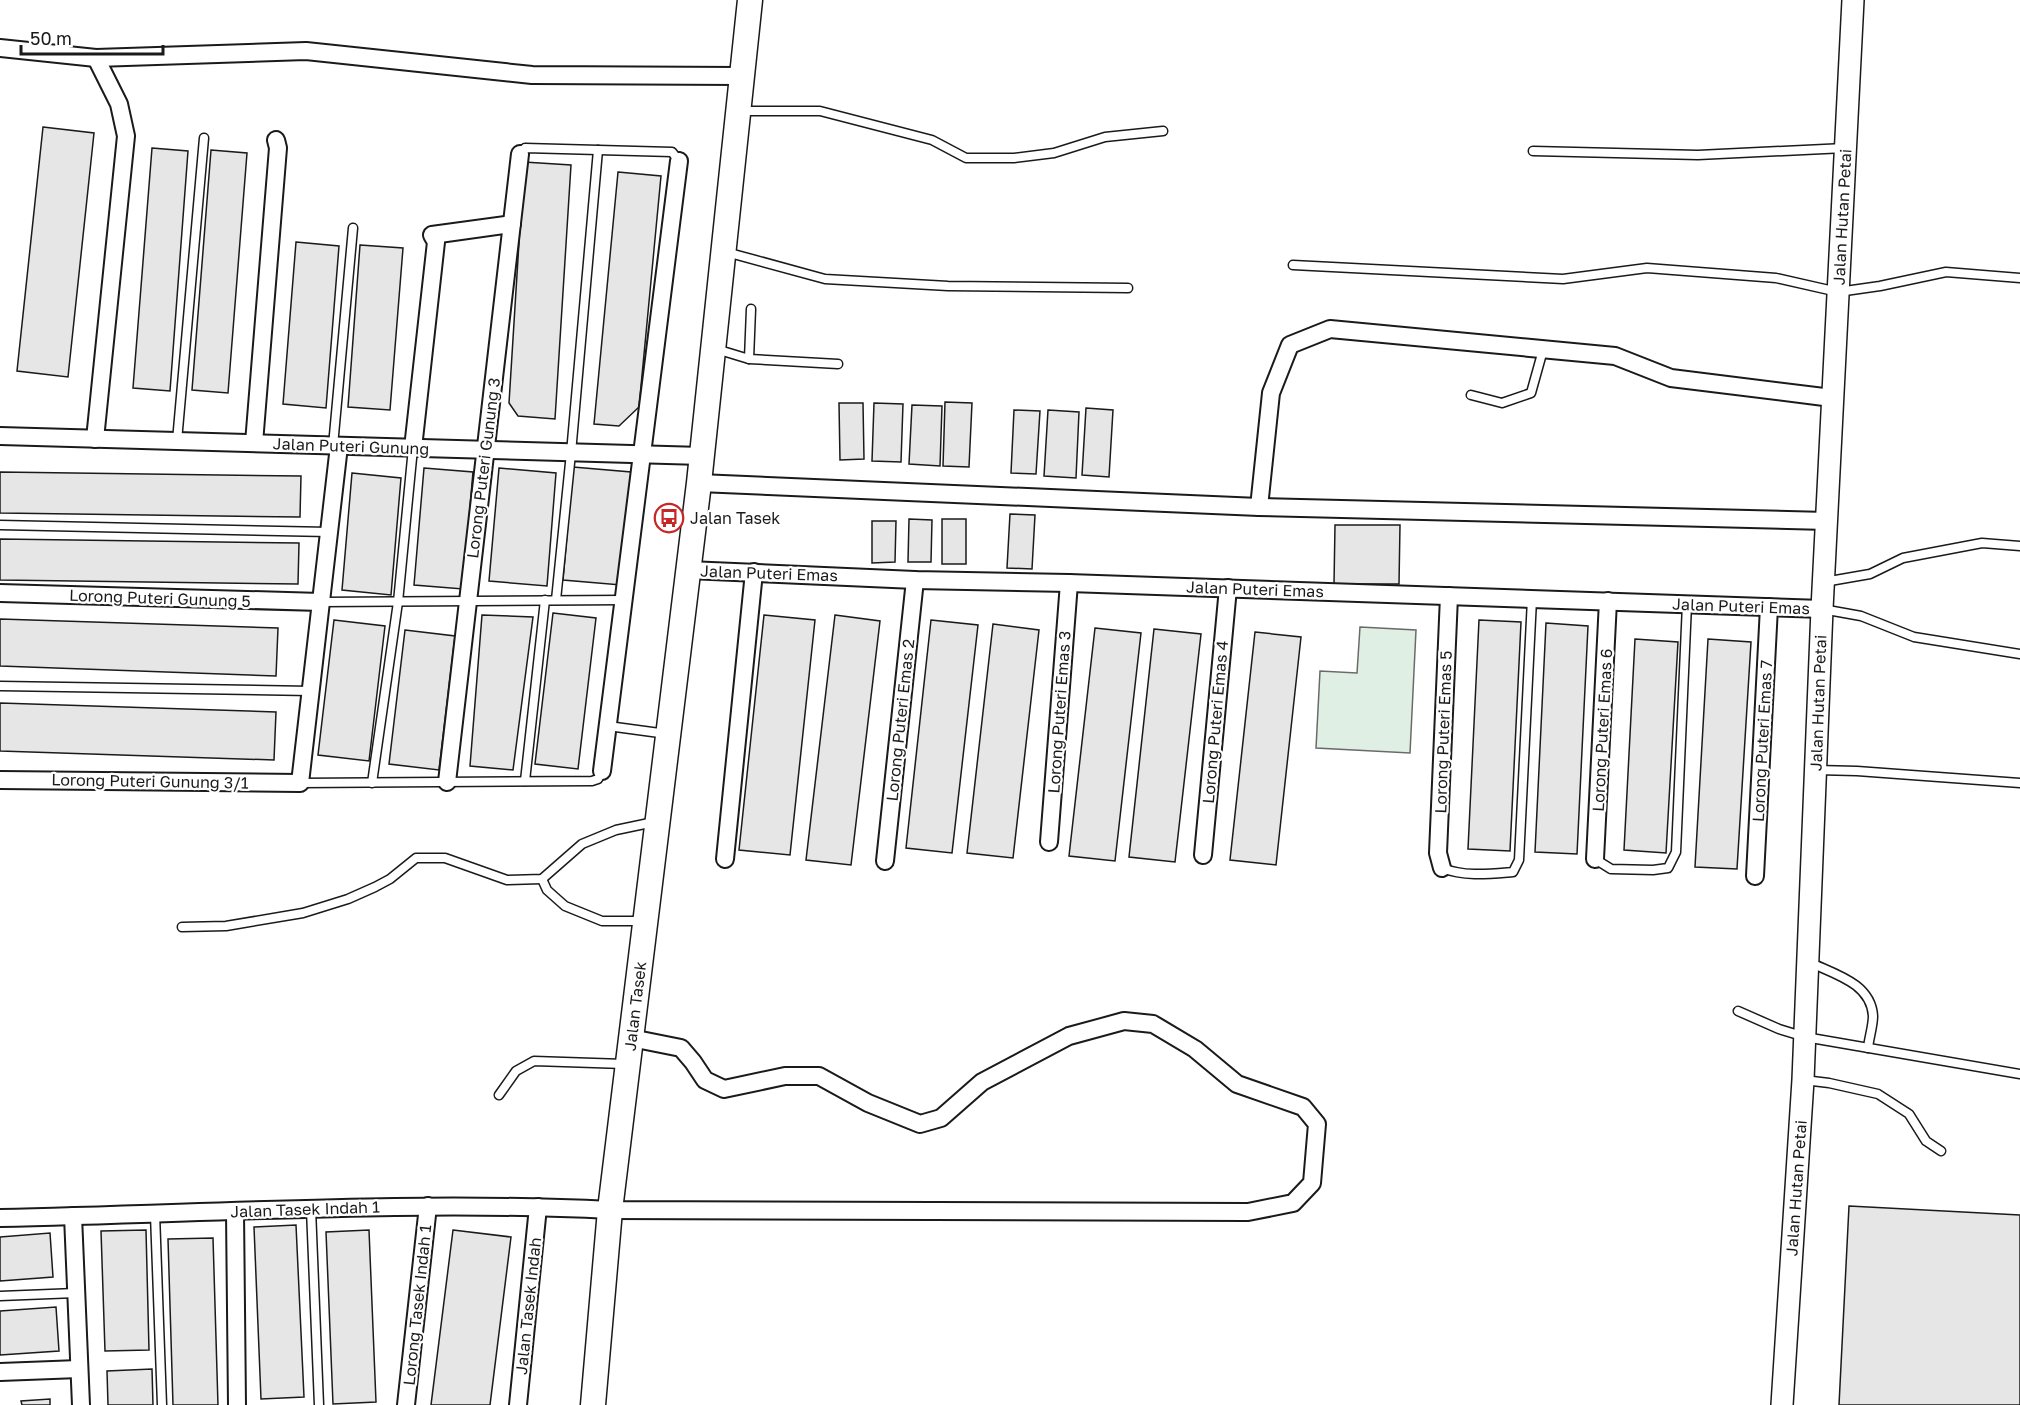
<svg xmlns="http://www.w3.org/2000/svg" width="2020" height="1405" viewBox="0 0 2020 1405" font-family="'Golos Text',sans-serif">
  <rect width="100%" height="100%" fill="#fff"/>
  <!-- green -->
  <path fill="#e0efe3" stroke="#6a6a6a" stroke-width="1.5" d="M1360,627l56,3 -6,123 -94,-5 4,-77 37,2z"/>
  <!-- building -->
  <g fill="#e6e6e6" stroke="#1a1a1a" stroke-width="1.5">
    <path d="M43,127l51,6 -26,244 -51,-6z"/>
    <path d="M152,148l36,3 -18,240 -37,-3z"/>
    <path d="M211,150l36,3 -19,240 -36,-3z"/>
    <path d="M524,162l47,3 -16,254 -37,-3 -9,-13z"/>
    <path d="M618,172l43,4 -22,231 -20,19 -25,-2z"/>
    <path d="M296,242l43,4 -13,162 -43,-4z"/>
    <path d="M360,245l43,3 -13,162 -42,-3z"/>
    <path d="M945,402l27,1 -3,64 -26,-1z"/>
    <path d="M839,403h24l1,56 -24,1z"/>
    <path d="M874,403l29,1 -2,58 -29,-1z"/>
    <path d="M912,405l30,1 -2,60 -31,-2z"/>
    <path d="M1086,408l27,2 -4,67 -27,-2z"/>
    <path d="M1014,410l26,1 -4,63 -25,-1z"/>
    <path d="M1048,410l31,2 -3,66 -32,-2z"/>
    <path d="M573,467l58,5 -10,113 -58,-5z"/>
    <path d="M424,468l49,4 -10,117 -49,-4z"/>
    <path d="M499,468l57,5 -9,113 -58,-5z"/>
    <path d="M0,472l301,4 -1,41 -300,-4z"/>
    <path d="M352,473l49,5 -10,117 -49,-5z"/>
    <path d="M1010,514l25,1 -3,54 -25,-1z"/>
    <path d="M909,519l23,1 -1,42h-23z"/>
    <rect x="942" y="519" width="24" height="45"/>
    <path d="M872,521h24l-1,41 -23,1z"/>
    <path d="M1335,525h65l-1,59h-65z"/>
    <path d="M0,539l299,4 -1,41 -298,-4z"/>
    <path d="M553,613l43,5 -18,151 -43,-5z"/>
    <path d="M482,615l51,2 -20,153 -43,-4z"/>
    <path d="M764,615l51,5 -25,235 -51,-5z"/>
    <path d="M835,615l45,6 -29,244 -45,-5z"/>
    <path d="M0,619l278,9 -2,48 -276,-10z"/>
    <path d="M334,620l51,6 -16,135 -51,-6z"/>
    <path d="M931,620l47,5 -26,228 -46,-5z"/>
    <path d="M1479,620l42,2 -11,229 -42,-2z"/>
    <path d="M1546,623l42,3 -11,228 -42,-2z"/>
    <path d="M993,624l46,6 -26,228 -46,-5z"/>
    <path d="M1095,628l46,5 -26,228 -46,-5z"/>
    <path d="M1154,629l47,5 -26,228 -46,-5z"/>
    <path d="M405,630l50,6 -16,134 -50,-6z"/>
    <path d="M1255,632l46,5 -25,228 -46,-5z"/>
    <path d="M1635,639l43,3 -12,211 -42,-3z"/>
    <path d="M1708,639l43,3 -14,227 -42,-2z"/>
    <path d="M0,703l276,9 -2,48 -274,-9z"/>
    <path d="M1849,1206l171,9v190h-181z"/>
    <path d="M296,1225l8,172 -43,2 -7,-172z"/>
    <path d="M146,1230l3,120 -44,1 -4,-120z"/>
    <path d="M369,1230l7,172 -43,2 -7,-172z"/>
    <path d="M453,1230l58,7 -21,168h-59z"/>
    <path d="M50,1233l3,44 -53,4v-44z"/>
    <path d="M213,1238l5,167h-45l-5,-166z"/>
    <path d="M56,1307l3,44 -59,4v-44z"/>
    <path d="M152,1369l1,36h-45l-1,-34z"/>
    <path d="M50,1399v6h-28l-1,-4z"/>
  </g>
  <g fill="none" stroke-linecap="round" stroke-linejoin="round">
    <!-- service casing -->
    <g stroke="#1a1a1a" stroke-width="11">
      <g id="service">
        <path d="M740,111h80l112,29 34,18h48l40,-5 51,-16 58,-6"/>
        <path d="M1533,151l165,4 147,-7"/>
        <path d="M520,154l5,-6 147,4 7,9"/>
        <path d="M726,252l99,27 123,7 180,2"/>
        <path d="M1293,265l270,14 84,-11 129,10 62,14 42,-6 66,-14 74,6"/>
        <path d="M716,349l33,10 89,5"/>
        <path d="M749,359l2,-50"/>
        <path d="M1471,395l31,8 29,-10 12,-43"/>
        <path d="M177,441l27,-303"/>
        <path d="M333,446l20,-218"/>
        <path d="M0,525l329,7"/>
        <path d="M1824,582l46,-8 33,-16 79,-15 38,3"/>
        <path d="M556,600l15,-147 27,-303"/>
        <path d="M321,602l303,-2"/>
        <path d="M1822,609l39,7 53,21 106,17"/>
        <path d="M0,686l311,5"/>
        <path d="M608,726l59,8"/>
        <path d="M1816,770l41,1 163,12"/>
        <path d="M525,781l20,-181"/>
        <path d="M300,783l292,-2 6,-2 4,-8"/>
        <path d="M372,783l26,-181 15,-154"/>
        <path d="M1595,859l16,10 42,1 15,-2 8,-16 11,-248"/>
        <path d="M1442,868c23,9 47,6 71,4l6,-12 13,-261"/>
        <path d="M542,879l5,11 18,16 37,15h40"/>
        <path d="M182,927l44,-1 77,-13 45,-14 27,-12 15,-8 26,-21h29l62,22 35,-1 40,-35 34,-14 38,-8"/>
        <path d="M1809,962c25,12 62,21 64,54 0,10 -4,22 -5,32"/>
        <path d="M1738,1011l41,18 26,8 215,37"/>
        <path d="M1804,1080l25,3 49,11 31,20 17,27 15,10"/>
        <path d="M499,1095l17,-24 18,-10 90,3"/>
        <path d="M311,1209l8,196"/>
        <path d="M155,1214l7,191"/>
        <path d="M0,1296l76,-3"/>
      </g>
    </g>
    <!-- minor casing -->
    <g stroke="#1a1a1a" stroke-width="20">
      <g id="minor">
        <path d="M0,48l96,10 210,-7 226,24 208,1"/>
        <path d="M0,436l702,20"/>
        <path d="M95,439l31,-303 -7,-32 -23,-46"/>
        <path d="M254,443l24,-295 -2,-8"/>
        <path d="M413,448l23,-206 -4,-7 80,-11"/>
        <path d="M699,483l560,24 568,14"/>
        <path d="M1259,507l12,-114 19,-48 40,-16 285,27 56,22 161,20"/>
        <path d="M688,570l227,10 154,3 753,26"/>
        <path d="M0,593l321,9"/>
        <path d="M602,771l77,-610"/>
        <path d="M0,780l300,3 39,-337"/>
        <path d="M447,782l73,-628"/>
        <path d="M1049,842l20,-259"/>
        <path d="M1203,855l25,-267"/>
        <path d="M725,859l29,-287"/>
        <path d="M1595,859l13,-258"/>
        <path d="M885,861l30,-281"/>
        <path d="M1442,868l-4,-15 11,-257"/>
        <path d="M1755,876l14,-269"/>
        <path d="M235,1212l2,193"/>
        <path d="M73,1216l8,189"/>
        <path d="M0,1218c203,-4 407,-18 610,-8l638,2 45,-9 19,-20 5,-59 -14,-17 -66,-23 -42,-35 -42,-25 -29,-3 -55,15 -87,46 -41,36 -21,6 -52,-21 -49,-27h-34l-61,13 -19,-9 -12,-18 -12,-14 -50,-10"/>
        <path d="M0,1372l79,-3"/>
        <path d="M406,1405l22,-199"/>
        <path d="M518,1405l20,-198"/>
      </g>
    </g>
    <!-- tertiary casing -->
    <g stroke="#1a1a1a" stroke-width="24">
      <path id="tertiary" d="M1782,1405l21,-325 19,-471 31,-609"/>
    </g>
    <!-- secondary casing -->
    <g stroke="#1a1a1a" stroke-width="27">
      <path id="secondary" d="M593,1405l17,-195 89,-727 51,-483"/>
    </g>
    <!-- service -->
    <use href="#service" stroke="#fff" stroke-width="8"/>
    <!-- minor -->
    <use href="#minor" stroke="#fff" stroke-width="16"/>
    <!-- tertiary -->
    <use href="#tertiary" stroke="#fff" stroke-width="21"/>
    <!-- secondary -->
    <use href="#secondary" stroke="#fff" stroke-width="24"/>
  </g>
  <!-- icons -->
  <defs>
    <g id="bus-ring" transform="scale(1.5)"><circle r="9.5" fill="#fff" stroke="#c62828" stroke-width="1.5"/><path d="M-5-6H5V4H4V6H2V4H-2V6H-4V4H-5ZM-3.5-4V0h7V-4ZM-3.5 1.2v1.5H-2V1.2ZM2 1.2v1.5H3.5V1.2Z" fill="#c62828"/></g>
  </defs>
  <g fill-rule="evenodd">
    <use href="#bus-ring" x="669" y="518"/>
  </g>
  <g text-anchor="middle" stroke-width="4.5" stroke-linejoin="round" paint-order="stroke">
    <!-- street labels -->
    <g font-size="16" fill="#1a1a1a" stroke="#fff">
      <text transform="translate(1842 217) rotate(-87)" y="6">Jalan Hutan Petai</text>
      <text transform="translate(351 446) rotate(2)" y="6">Jalan Puteri Gunung</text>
      <text transform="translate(483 468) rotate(-83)" y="6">Lorong Puteri Gunung 3</text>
      <text transform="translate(769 573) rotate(2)" y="6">Jalan Puteri Emas</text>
      <text transform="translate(1255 589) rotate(2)" y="6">Jalan Puteri Emas</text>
      <text transform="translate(160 598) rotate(2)" y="6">Lorong Puteri Gunung 5</text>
      <text transform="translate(1741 606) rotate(2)" y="6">Jalan Puteri Emas</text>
      <text transform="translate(1818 703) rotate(-88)" y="6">Jalan Hutan Petai</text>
      <text transform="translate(1059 712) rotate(-86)" y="6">Lorong Puteri Emas 3</text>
      <text transform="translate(900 720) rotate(-84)" y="6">Lorong Puteri Emas 2</text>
      <text transform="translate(1215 722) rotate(-85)" y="6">Lorong Puteri Emas 4</text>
      <text transform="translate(1602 730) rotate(-87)" y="6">Lorong Puteri Emas 6</text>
      <text transform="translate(1443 732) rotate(-88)" y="6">Lorong Puteri Emas 5</text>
      <text transform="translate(1762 741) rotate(-87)" y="6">Lorong Puteri Emas 7</text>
      <text transform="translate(150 781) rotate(1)" y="6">Lorong Puteri Gunung 3/1</text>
      <text transform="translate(635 1006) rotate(-83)" y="6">Jalan Tasek</text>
      <text transform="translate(1796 1188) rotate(-86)" y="6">Jalan Hutan Petai</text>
      <text transform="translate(305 1209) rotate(-2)" y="6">Jalan Tasek Indah 1</text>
      <text transform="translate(417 1305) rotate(-84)" y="6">Lorong Tasek Indah 1</text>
      <text transform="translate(528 1306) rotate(-84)" y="6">Jalan Tasek Indah</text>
    </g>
    <!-- poi labels -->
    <g font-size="16" fill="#1a1a1a" stroke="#fff" text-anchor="start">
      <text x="690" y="524">Jalan Tasek</text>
    </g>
  </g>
  <!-- scale -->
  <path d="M21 45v9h142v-9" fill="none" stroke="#1a1a1a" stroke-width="3"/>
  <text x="30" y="45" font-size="18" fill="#1a1a1a" stroke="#ffffff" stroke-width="4.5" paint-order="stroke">50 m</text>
</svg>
